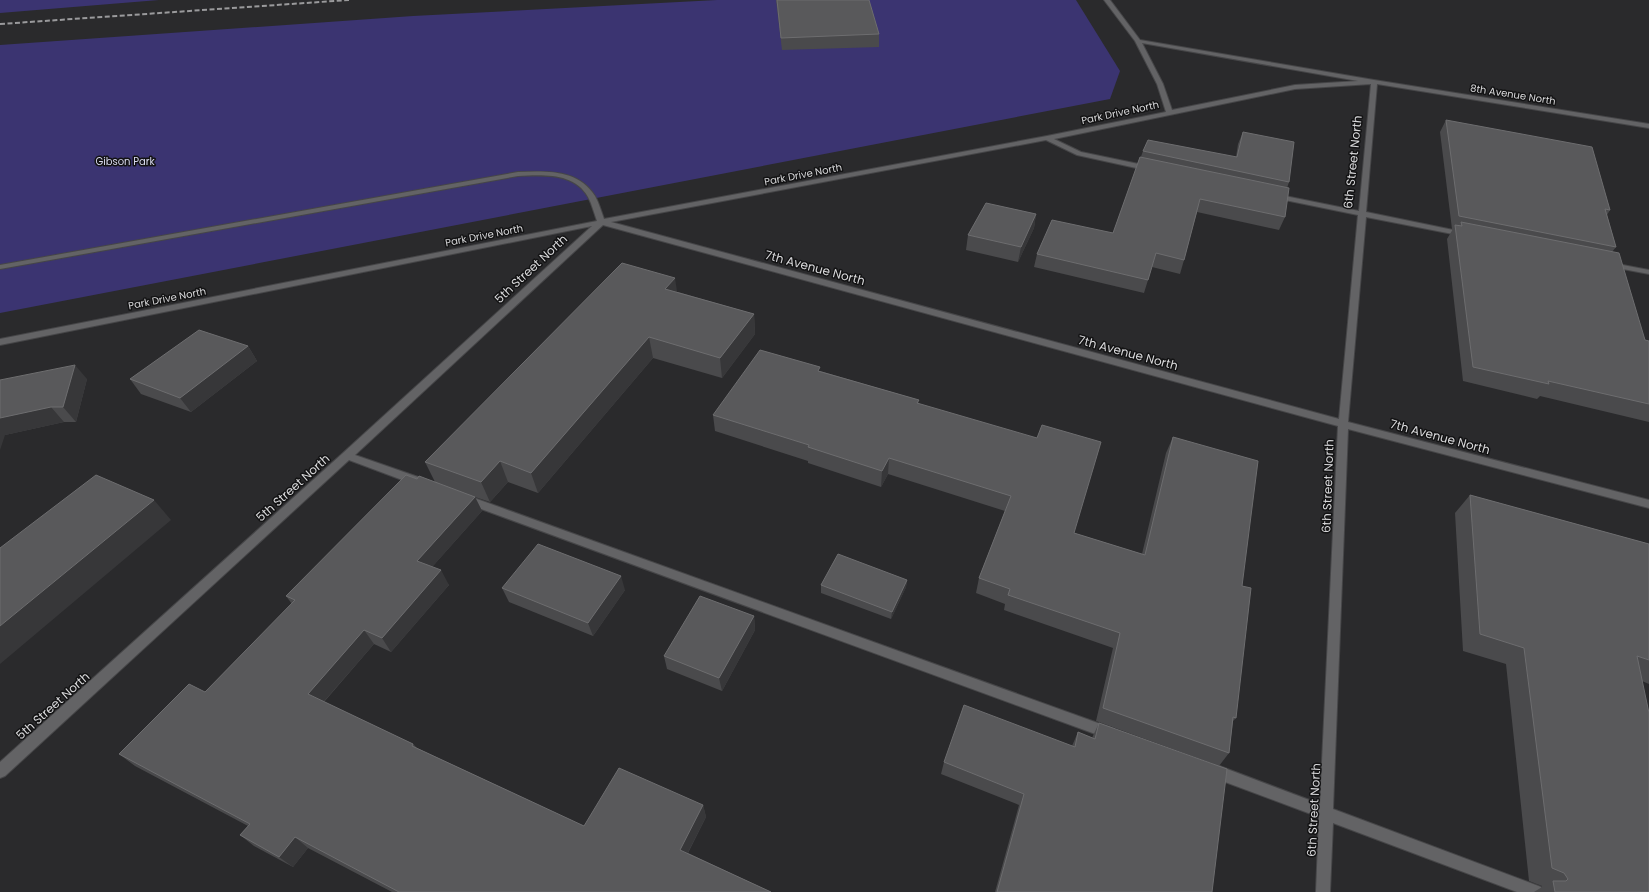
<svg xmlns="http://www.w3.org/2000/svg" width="1649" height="892" viewBox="0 0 1649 892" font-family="Poppins,sans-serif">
  <rect width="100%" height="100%" fill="#2a2a2c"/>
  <!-- green -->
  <g fill="#3b3471">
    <path d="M0,0h159l-159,13z"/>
    <path d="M717,0h359l44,71 -10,28 -1110,214v-268l413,-29z"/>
  </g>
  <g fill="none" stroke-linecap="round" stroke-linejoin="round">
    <!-- minor casing -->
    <g stroke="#464648" stroke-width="2">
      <g id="minor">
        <path d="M1104,0h6l30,40 234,40 275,44v4l-272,-44 -11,128 97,20 4,2 -4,2 -97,-19 -18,205 301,78v8l-301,-79 -15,380 203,76 5,2 2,5h-26l-184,-69 -3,69h-14l3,-75 -110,-41 -2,-5 2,-5 5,-2 106,40 18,-378 -735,-201 -248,230 66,23 1,3 -1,3h-8l-64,-24 -344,316 -5,2v-16l343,-309 249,-227 -592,119v-6l597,-118c-3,-8 -5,-17 -9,-24 -14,-25 -46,-22 -70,-21l-518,93v-4l518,-93c28,-1 60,-3 77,24 4,7 6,15 9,23l443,-83 119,-24 -9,-28 -22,-43zM1142,43l216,38 -63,4 -123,25 -9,-26zM1371,84l-12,127 -84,-17 -4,2 4,2 83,17 -19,204 -728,-197 435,-82 31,15 73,16 4,-2 -1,-2 -72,-15 -27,-13 241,-50z"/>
        <path d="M1607,262l42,8v4l-42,-8z"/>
        <path d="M466,495l643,232 5,2 2,4 -2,4 -5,2 -647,-237 -1,-3 1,-3z"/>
      </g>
    </g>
    <!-- minor -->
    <use href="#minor" fill="#636365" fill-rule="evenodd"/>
    <!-- rail -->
    <path stroke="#9a9a9c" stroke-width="2" stroke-dasharray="5 2.5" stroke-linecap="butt" d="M0,24l349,-24"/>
  </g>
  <!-- wall -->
  <g fill="#4a4a4c">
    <path d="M776,0h93l10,34v13l-97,3z"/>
    <path d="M1446,120l164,90 -3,5 9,32 -4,5 33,88 4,1v81l-109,-26 -3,3 -74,-18 -16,-142 6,-10h-1l-12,-97z"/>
    <path d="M1243,132l46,50 -2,6 -2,29 -6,13 -82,-18 -13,48 -4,14 -28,-7 -8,26 -110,-26 3,-13 76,-21 30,-82 93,6 2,-13z"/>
    <path d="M1036,214l-2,14 -16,34 -52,-12 2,-15z"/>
    <path d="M678,292l76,22 1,20 -33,44 -69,-20 -115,135 -30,-11 -18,20 -15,-5 7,14 -50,56 17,18 -58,67 -17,-8 -50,58 89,42 4,4 167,78 119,-21 3,12 -18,36 83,39h-379l-84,-44 -15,19 -39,-21 -14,-11 8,-9 -113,-60 -16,-12 86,-62 87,-88 -6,-8 131,-117 18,3 -10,-20z"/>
    <path d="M248,346l9,15 -66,51 -50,-18 -11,-15z"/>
    <path d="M820,371l99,29 -1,4 156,129 68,21 24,-101 7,-16 69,149 -6,132 -3,3 -4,32 -10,13 -123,-45 17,-73 -109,-38 1,-6 -29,-11 3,-15 26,-67 -117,-37 -7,13 -73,-24v-2l-93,-30 -2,-16z"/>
    <path d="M87,379l-11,43h-12l-59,13 -5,-55z"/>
    <path d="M1470,495l179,49v140l-7,-3 7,211h-115l8,-5v-1l-13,-5 -23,-217 -43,-13 -8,-138z"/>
    <path d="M907,580l-1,7 -15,32 -70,-26v-8z"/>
    <path d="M502,588l123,2 -32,46 -84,-34z"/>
    <path d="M754,616l1,14 -33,61 -55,-22 -3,-13z"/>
    <path d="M1099,723l113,169h-217l24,-87 -78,-31 3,-12 128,-16 6,-14 14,6z"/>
  </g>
  <!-- shaded-wall -->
  <g fill="#373739">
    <path d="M1036,214l-2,14 -16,34 3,-15z"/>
    <path d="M675,278l3,20 -13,-9z"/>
    <path d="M754,314l1,20 -33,44 -2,-20z"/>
    <path d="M649,337l4,21 -115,135 -7,-20z"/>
    <path d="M248,346l9,15 -66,51 -11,-14z"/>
    <path d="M75,365l12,14 -11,43 -13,-15z"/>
    <path d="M51,407l13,15 -59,13 -5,15v-32z"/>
    <path d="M889,458l-1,16 -7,13 1,-16z"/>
    <path d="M500,461l8,21 -18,20 -9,-20z"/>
    <path d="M475,497l7,14 -57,64 -8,-14z"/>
    <path d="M154,500l17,20 -171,144v-38z"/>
    <path d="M441,570l8,15 -58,67 -9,-14z"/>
    <path d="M621,576l4,14 -32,46 -5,-13z"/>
    <path d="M907,580l-1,7 -15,32 1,-7z"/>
    <path d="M754,616l1,14 -33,61 -3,-13z"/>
    <path d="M364,630l10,14 -55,63 -11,-13z"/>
    <path d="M703,805l3,12 -22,43 -4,-10z"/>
    <path d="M295,837l13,11 -15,19 -14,-10z"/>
  </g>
  <!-- building -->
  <g fill="#59595b" stroke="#6d6d6f">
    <path d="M777,0h92l10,34 -98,4z"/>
    <path d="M1446,120l146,27 18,63 -5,-1 11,38 -157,-31z"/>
    <path d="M1243,132l51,10 -5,40 -146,-31 5,-11 89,17z"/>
    <path d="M1140,157l149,31 -4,29 -85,-18 -16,61 -28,-7 -8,27 -111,-26 15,-34 61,13z"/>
    <path d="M986,203l50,11 -15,33 -53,-12z"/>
    <path d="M1461,222l158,31 26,87 4,1v63l-101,-23 1,3 -76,-17 -18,-142 7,1z"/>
    <path d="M622,263l53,15 -10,11 89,25 -34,44 -71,-21 -118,136 -31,-12 -19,21 -56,-20z"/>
    <path d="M199,330l49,16 -68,52 -50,-19z"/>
    <path d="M760,350l60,17 -2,4 101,29 -2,3 120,35 5,-13 59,17 -27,91 71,22 28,-118 85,24 -16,125 9,2 -15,130 -3,-1 -4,36 -126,-45 17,-75 -112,-38 2,-6 -31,-11 32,-82 -122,-38 -7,13 -74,-24 1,-2 -96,-30z"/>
    <path d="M75,365l-12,42h-12l-51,11v-38z"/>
    <path d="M96,475l58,25 -154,126v-78z"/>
    <path d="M406,475l11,4 2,-3 56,21 -58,64 24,9 -59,68 -18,-8 -56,64 105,50 -1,2 172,80 35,-58 84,37 -23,45 91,42h-372l-104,-55 -16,20 -39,-22 10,-11 -131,-70 70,-70 16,8 90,-92 -9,-4z"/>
    <path d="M1470,495l179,49v116l-12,-4 12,57v179h-94l-2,-11h13l2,-2 -4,-6 -12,-5 -28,-220 -44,-14z"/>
    <path d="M538,544l83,32 -33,47 -86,-35z"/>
    <path d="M838,554l69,26 -15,32 -71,-27z"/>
    <path d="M700,596l54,20 -35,62 -55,-22z"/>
    <path d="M964,705l111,42 3,-15 17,7 4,-16 128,46 -15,123h-215l27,-98 -80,-32z"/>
  </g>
  <g text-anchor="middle" stroke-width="3" stroke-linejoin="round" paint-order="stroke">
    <!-- far-street labels -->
    <g font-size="10" fill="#d9d9db" stroke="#131314">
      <text transform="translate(1513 94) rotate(9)" y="4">8th Avenue North</text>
      <text transform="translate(1120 112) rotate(-12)" y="4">Park Drive North</text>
      <text transform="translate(803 174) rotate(-11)" y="4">Park Drive North</text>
      <text transform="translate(484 235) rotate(-11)" y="4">Park Drive North</text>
      <text transform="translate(167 298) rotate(-11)" y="4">Park Drive North</text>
    </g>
    <!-- far-park labels -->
    <g font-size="10" fill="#dadbf0" stroke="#131314">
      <text x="125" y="165">Gibson Park</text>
    </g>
    <!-- street labels -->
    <g font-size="12" fill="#d9d9db" stroke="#131314">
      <text transform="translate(1353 162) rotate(-84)" y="4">6th Street North</text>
      <text transform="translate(815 268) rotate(15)" y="4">7th Avenue North</text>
      <text transform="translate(531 269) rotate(-43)" y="4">5th Street North</text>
      <text transform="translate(1128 353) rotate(15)" y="4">7th Avenue North</text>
      <text transform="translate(1440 437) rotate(15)" y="4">7th Avenue North</text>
      <text transform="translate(1328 486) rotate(-88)" y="4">6th Street North</text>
      <text transform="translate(293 488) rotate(-42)" y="4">5th Street North</text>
      <text transform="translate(53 706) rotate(-42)" y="4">5th Street North</text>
      <text transform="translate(1314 810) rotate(-87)" y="4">6th Street North</text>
    </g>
  </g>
</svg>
